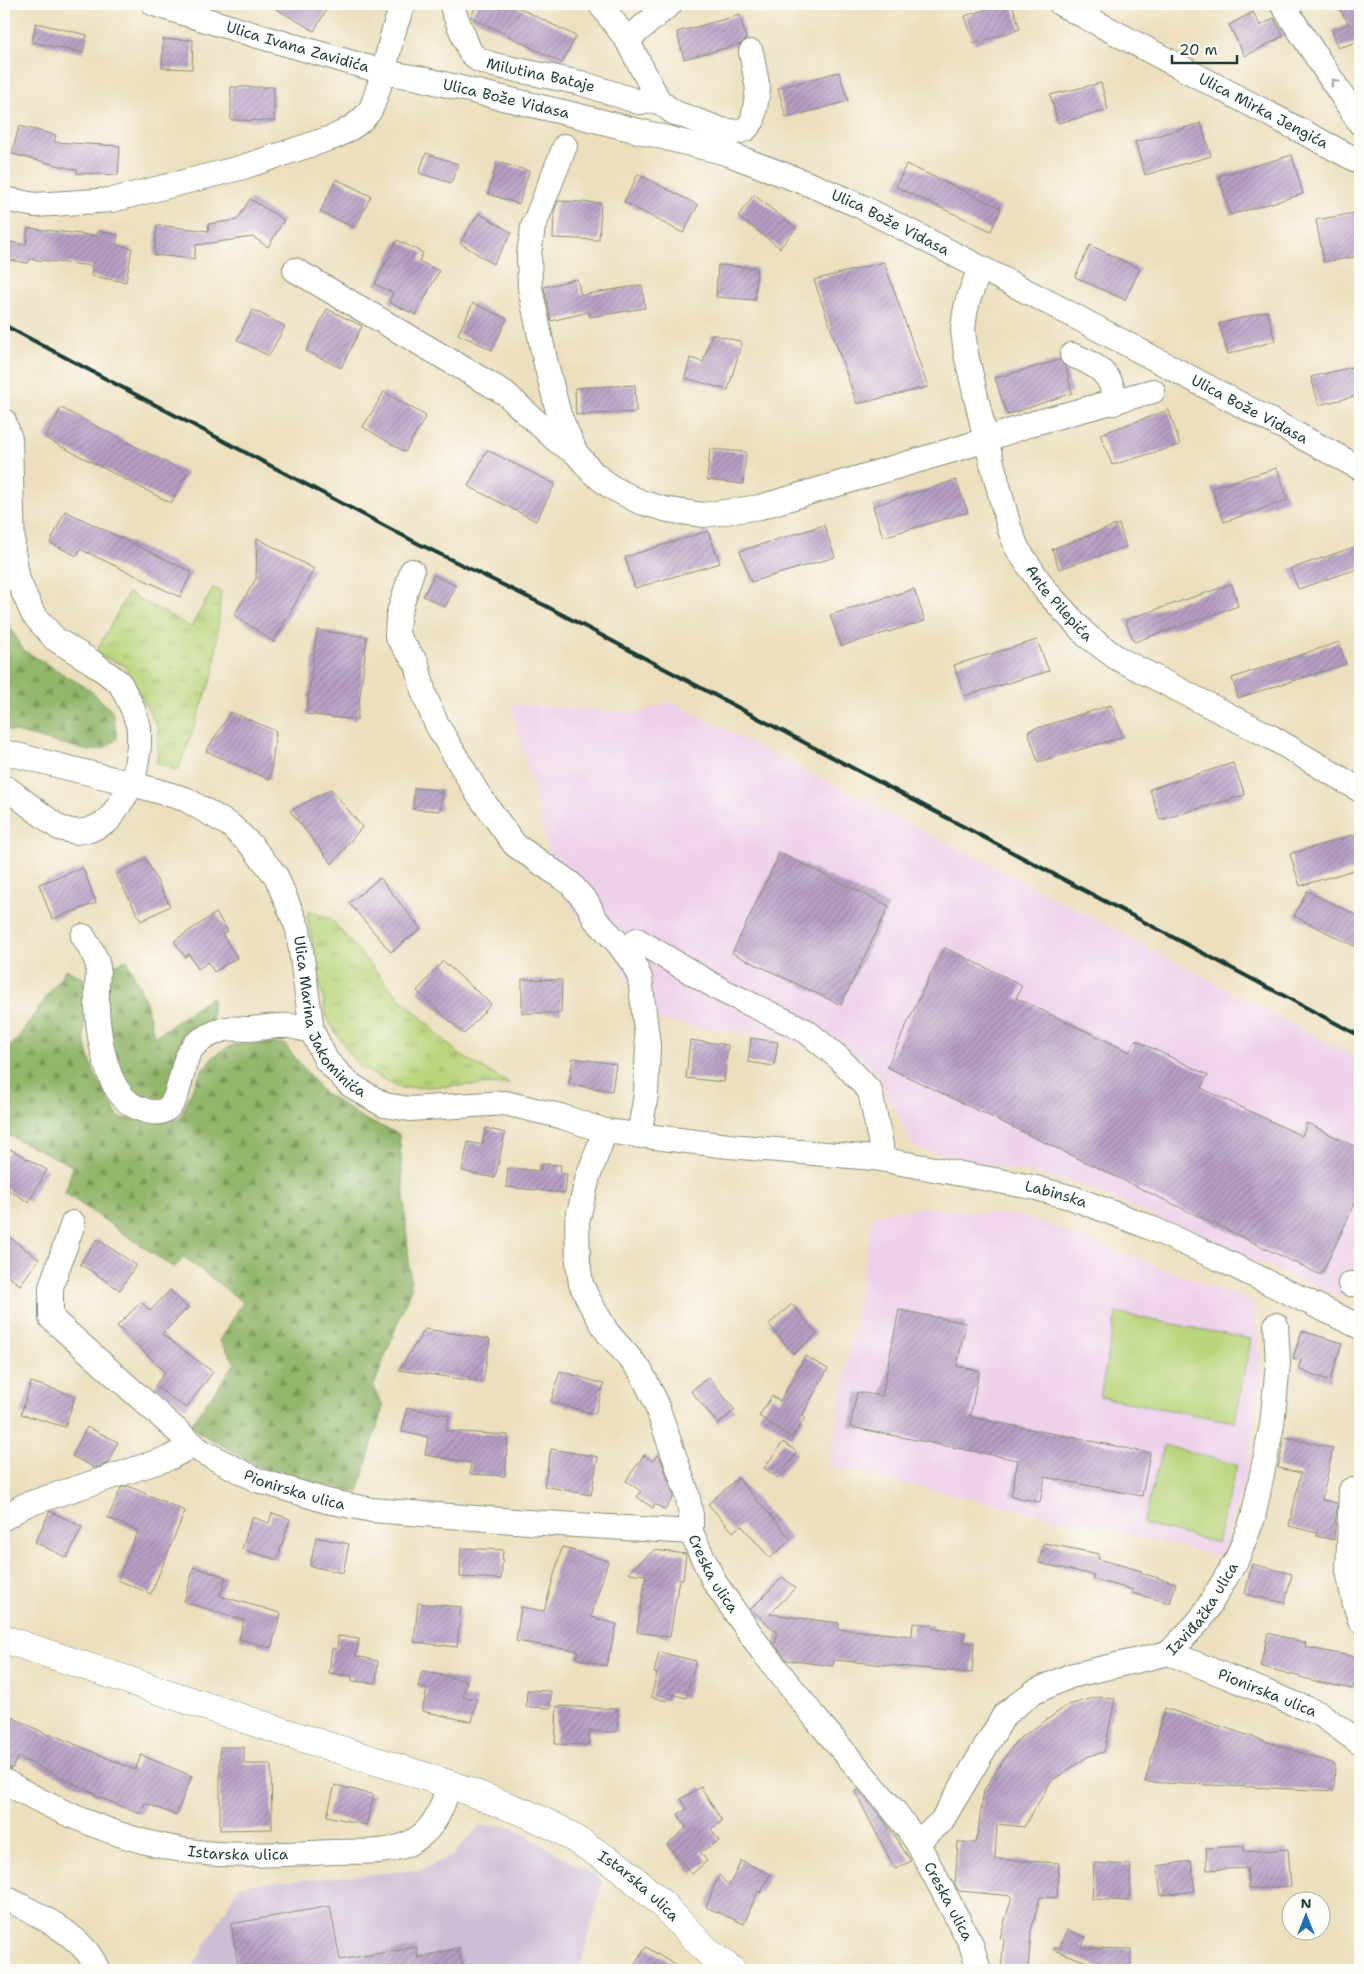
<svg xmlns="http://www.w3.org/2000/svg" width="1364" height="1974" viewBox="0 0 1364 1974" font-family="'Shantell Sans',sans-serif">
  <defs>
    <pattern id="grass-tufts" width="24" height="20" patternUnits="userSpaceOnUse" patternTransform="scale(1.25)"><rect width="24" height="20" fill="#b9d47a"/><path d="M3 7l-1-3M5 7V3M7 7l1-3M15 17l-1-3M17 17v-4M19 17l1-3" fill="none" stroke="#96ad65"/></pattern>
    <pattern id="forest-firs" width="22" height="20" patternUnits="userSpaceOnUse" patternTransform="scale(1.25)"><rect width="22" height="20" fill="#92b66a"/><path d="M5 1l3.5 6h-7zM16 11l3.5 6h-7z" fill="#779558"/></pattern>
    <pattern id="building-hatch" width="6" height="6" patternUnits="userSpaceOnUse" patternTransform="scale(1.25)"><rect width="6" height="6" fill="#b89fc5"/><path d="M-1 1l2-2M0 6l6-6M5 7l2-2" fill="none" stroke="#9583a1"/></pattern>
  </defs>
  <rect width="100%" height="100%" fill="#fdfcf7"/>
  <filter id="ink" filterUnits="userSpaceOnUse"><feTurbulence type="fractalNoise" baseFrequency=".02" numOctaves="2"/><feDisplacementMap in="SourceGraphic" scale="10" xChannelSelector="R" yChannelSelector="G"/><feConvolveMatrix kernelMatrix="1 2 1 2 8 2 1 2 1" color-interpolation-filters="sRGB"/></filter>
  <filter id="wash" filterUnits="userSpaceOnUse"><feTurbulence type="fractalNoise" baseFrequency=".0096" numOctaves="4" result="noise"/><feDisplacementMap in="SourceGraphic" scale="20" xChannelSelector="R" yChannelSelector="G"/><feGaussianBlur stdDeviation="1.12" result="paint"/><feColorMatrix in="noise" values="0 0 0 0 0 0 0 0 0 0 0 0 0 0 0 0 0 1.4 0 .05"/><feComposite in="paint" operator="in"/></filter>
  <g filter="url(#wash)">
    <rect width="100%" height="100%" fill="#ecdfbd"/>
    <!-- built -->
    <g fill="#edd0e9">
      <path d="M671,702l395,202 294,156v202l-16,37 -269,-116 -161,-35 -39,-78 -92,-31 -149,-22 -7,-37 -12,-24 -32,-33 -26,-37 -46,-182 126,9z"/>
      <path d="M923,1207l103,10 229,86 6,76 -13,93 -28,84 -391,-90 44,-251z"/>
    </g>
    <!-- industrial -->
    <path fill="#ccbed4" d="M479,1826h32l92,55 -24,89h-388l49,-85 181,-15 31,-14z"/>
    <!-- grass -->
    <g fill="url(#grass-tufts)" stroke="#6c8857">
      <path d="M213,588l8,3 -7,81 -36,99 -21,-8 1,-35 -34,-63 -29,-11 33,-61 63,34z"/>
      <path d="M309,911l21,7 61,71 69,66 50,29 -110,4 -42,-22 -31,-47 -20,-104z"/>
    </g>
    <!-- forest -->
    <g fill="url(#forest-firs)" stroke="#587a4f">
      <path d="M4,616l19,34 67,40 23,22 4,27 -13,9 -14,3 -86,-22z"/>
      <path d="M127,960l19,42 8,35 58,-40v31l-44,64 -13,16 -31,-16 -20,-75 4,-50z"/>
      <path d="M66,969l18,10v59l9,33 26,47 38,3 23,-2c13,-32 25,-72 65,-76 12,-1 26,1 39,1l39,48 43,28 33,14 12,154 -38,100 10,18 -25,86 -84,-18 -85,-47 46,-64 -15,-22 23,-39 -59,-45 -10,11 -109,-75 8,-27 -69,-33v-80l14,-15z"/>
    </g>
    <!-- garden -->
    <g fill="#b9d47a" stroke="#6c8857">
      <path d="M1116,1313l135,26 -16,83 -135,-25z"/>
      <path d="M1164,1445l73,20 -20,78 -74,-19z"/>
    </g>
    <g id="blocks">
      <!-- building -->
      <g fill="url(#building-hatch)">
        <path d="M268,4h62l-16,27z"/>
        <path d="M477,4h34l65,32 -14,27 -91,-46z"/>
        <path d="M1003,4h9l8,25 -46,15 -9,-28z"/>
        <path d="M1336,4h24v37l-22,7 -6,-18 17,-6z"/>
        <path d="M1253,12l7,14 14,-8 10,18 -39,20 -16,-31z"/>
        <path d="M740,15l6,24 -5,5 -57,15 -7,-27z"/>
        <path d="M36,23l51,12 -4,18 -51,-11z"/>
        <path d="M163,39l30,1 -1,29 -30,-1z"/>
        <path d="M839,72l9,29 -62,17 -8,-30z"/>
        <path d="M1101,83l7,27 -50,13 -8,-28z"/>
        <path d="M231,87h43v34l-43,-1z"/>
        <path d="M1201,123l10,33 -66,19 -10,-33z"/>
        <path d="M19,126l37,9 -2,7 66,4 -2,29 -41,-2v-3l-65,-16z"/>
        <path d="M426,153l32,11 -7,19 -32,-10z"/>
        <path d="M1292,155l11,39 -73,21 -11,-39z"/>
        <path d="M497,162l32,9 -10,33 -31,-10z"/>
        <path d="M906,164l95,44 -10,23 -95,-44z"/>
        <path d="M638,174l60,31 -15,28 -59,-31z"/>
        <path d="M336,179l35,17 -16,32 -35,-16z"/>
        <path d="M754,195l42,33 -16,20 -42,-32z"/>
        <path d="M250,199l34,21 -16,27 -15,-10 -57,8 -2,14 -40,-4 3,-30 52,6 -1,-7 29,-4z"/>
        <path d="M558,201l43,2 -2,37 -46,-2 1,-26z"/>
        <path d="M1360,212v44l-36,6 -8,-42z"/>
        <path d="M479,213l33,20 -19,31 -33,-21z"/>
        <path d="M28,228l69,8 1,-5 20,4 -2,10 16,3 -6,34 -35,-6 1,-10 -62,-7 -2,4 -24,-4v-18l22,4z"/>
        <path d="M397,240l26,13 -4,8 20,10 -23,44 -27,-13 4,-9 -18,-9z"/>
        <path d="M1090,245l50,24 -15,31 -50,-23z"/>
        <path d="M884,262l44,125 -71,17 -43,-124z"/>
        <path d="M718,265l39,3 -2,32 -39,-3z"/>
        <path d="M577,279l4,16 61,-10 3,23 -55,9 -1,-5 -38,9 -7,-34z"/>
        <path d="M473,303l34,16 -15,31 -34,-16z"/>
        <path d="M327,309l35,17 -21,42 -35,-17z"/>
        <path d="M253,310l32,16 -16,30 -32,-16z"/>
        <path d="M1267,311l8,30 -47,13 -9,-30z"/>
        <path d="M712,334l30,8 -14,48 -43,-12 5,-20 13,4z"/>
        <path d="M1060,360l6,7 6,26 -65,22 -12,-37z"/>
        <path d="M1360,365v30l-41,10 -8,-28z"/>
        <path d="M635,385l1,27 -60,3 -1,-27z"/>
        <path d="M384,392l42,24 -21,36 -42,-25z"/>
        <path d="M61,408l126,65 -16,30 -126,-65z"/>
        <path d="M1169,410l11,35 -68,20 -12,-31z"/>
        <path d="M710,449l36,3 -3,32 -36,-4z"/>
        <path d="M487,450l68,34 -19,37 -68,-35z"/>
        <path d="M1277,468l11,32 -64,22 -13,-34z"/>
        <path d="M956,480l12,32 -85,25 -10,-31z"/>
        <path d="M65,511l127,61 -12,25 -100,-48 -3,7 -27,-13z"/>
        <path d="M1119,524l7,23 -67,22 -7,-20z"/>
        <path d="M824,525l11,32 -84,25 -11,-31z"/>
        <path d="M708,531l12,32 -85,25 -10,-31z"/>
        <path d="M257,538l57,31 -40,73 -40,-27 22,-36z"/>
        <path d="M1360,545v23l-62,21 -8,-20z"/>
        <path d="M434,575l22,11 -11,21 -22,-11z"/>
        <path d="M1232,584l6,22 -104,36 -9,-22z"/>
        <path d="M914,589l11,32 -84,25 -11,-31z"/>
        <path d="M317,630l50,7 -10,83 -51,-6z"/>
        <path d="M1037,640l12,31 -85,25 -10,-31z"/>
        <path d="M1339,642l7,22 -108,34 -6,-20z"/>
        <path d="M1111,705l12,32 -85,25 -10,-31z"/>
        <path d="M231,712l45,19 -6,49 -64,-29z"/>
        <path d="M1233,763l12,32 -85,25 -10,-31z"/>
        <path d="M414,788l28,2 -2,21 -27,-2z"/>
        <path d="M331,789l31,38 -30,37 -42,-53z"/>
        <path d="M1360,833v35l-60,18 -10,-32z"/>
        <path d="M780,853l109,53 -48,99 -109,-52z"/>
        <path d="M146,859l24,47 -29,15 -25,-47z"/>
        <path d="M83,868l13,35 -44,16 -13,-35z"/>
        <path d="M380,878l41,51 -30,23 -42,-49z"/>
        <path d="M1307,891l53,26v32l-66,-33z"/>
        <path d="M216,913l12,18 -6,3 15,24 -23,14 -6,-10 -10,7 -9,-15 -4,3 -11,-16z"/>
        <path d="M945,948l77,37 -6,13 114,54 5,-12 73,35 -7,13 101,48 5,-13 53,26v44l-39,82 -434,-208 42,-90z"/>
        <path d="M443,961l48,43 -27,30 -47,-43z"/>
        <path d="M522,979l40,1 -1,33h-39z"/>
        <path d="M751,1038l27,4 -4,24 -26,-4z"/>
        <path d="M690,1040l38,5 -4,37 -38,-4z"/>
        <path d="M573,1058l43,6 -4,27 -43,-7z"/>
        <path d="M486,1128l19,5 -10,45 -33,-7 6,-29 14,3z"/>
        <path d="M10,1149l37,21 -18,32 -25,-14v-28z"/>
        <path d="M541,1164l20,1 -1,8 7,1 -2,19 -59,-6 2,-19 32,3z"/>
        <path d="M4,1233l35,26 -19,26 -16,-12z"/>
        <path d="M97,1239l39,26 -16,25 -40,-26z"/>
        <path d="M170,1290l18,18 -26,26 51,38 -27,36 -31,-22 10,-14 -48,-46 24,-24 9,9z"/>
        <path d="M792,1304l25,30 -24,20 -24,-30z"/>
        <path d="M899,1310l67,13 -9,43 22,5 -9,46 180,36 -8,43 -97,-19 -5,25 -29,-6 7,-36 -168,-33 7,-35 25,4z"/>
        <path d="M425,1329l65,10 -7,43 -84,-12z"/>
        <path d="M1302,1331l40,12 -12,38 -32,-12 3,-9 -8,-2z"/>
        <path d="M805,1356l23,13 -26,46 3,3 -13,20 -33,-22 13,-20 8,5z"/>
        <path d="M560,1371l44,13 -9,30 -44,-12z"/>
        <path d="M708,1377l27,33 -17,14 -27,-33z"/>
        <path d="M31,1382l44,14 -10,31 -44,-13z"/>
        <path d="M407,1408l42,7 -3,16 62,4 -3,41 -35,-2 1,-11 -46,-8 3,-18 -26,-5z"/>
        <path d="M87,1427l31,15 -11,22 -12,4 -23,-12z"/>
        <path d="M1285,1437l48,11 -11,52 15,3 -3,37 -18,-4 1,-3 -28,-7 12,-53 -23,-5z"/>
        <path d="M783,1442l14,10 -19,26 -14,-10z"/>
        <path d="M551,1449l47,8 -7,38 -47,-9z"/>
        <path d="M644,1455l9,6 4,-6 3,2 14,39 -9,14 -10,-6 -2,4 -16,-11 4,-6 -15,-10z"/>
        <path d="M738,1478l53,61 -21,19 -29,-33 -8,7 -25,-28z"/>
        <path d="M128,1486l57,25 -34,83 -33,-14 20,-49 -30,-13 13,-30z"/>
        <path d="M50,1511l32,16 -15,31 -32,-16z"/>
        <path d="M272,1513l18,6 -13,41 -35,-11 10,-32 17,6z"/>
        <path d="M316,1537l33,7 -6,29 -33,-7z"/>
        <path d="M1044,1543l55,11 -1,5 44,12 -1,2 35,10 -6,20 -38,-10 1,-3 -40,-11 1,-4 -55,-12z"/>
        <path d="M562,1547l46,14 -17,56 26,7 -11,42 -30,-8 2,-7 -62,-10 5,-34 23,4z"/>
        <path d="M461,1548l42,2 -2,29 -41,-2z"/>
        <path d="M654,1550l32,4 -3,25h-4l-9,58 -33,-5 9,-57 -18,-2z"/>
        <path d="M1252,1564l40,10 -7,29 -40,-9z"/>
        <path d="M194,1567l32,10 -6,19 61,17 -10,35 -32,-9 5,-19 -60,-18z"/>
        <path d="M783,1577l12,11 -25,26 69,9 -1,6 74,7 1,-13 20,2v4l32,3 -1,10 10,1 -2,30 -138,-13 -1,6 -46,-6 -12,-15 2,-12 -26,-24z"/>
        <path d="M418,1603l43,4 -4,40 -43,-5z"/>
        <path d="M1268,1633l38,10 -1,4 55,11 -7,31 -31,-6 -62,-17z"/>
        <path d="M338,1636l21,3 -3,17 22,5 -2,22 -24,-2v-5l-23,-3 3,-25 5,1z"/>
        <path d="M659,1652l37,9 -10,37 -17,-5 -2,8 -16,-4 6,-23 -3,-1z"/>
        <path d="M422,1671l45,10 -4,16 14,2 -5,23 -50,-11 5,-22 -9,-2z"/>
        <path d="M527,1690l24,1 -1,17 -24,-1z"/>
        <path d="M1098,1697l17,2 -11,53 -15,4 -38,25 -27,46 -27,-3 -2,35 64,4 -2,35 -17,-1 -9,34 -3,39h-27l3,-31 -4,-1 12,-42 -53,-5 -4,-7 3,-42 18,1 8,-53 32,-49 52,-36z"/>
        <path d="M557,1706l61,3 -1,23 -28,-1v14l-34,-1z"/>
        <path d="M1165,1708l170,56 -1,27 -189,-9z"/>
        <path d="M4,1713l46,23 1,-2 84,36 6,-15 51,21 -16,39 -31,-12 -4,11 -47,-19v-2l-76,-36 -6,12 -8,-2z"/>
        <path d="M220,1747h24v17h27l1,65 -52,1z"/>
        <path d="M335,1785l39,10 -8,30 -39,-9z"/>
        <path d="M701,1787l21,34 -11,8 8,12 -19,11 7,9 -15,13 -25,-29 19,-17 -8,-14 9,-5 -6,-10z"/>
        <path d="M858,1790l27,32 26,39 -16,8 -40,-77z"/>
        <path d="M1244,1846v6l44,-3 3,37 -42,3 -2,-21 -40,2 -1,-22z"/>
        <path d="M741,1861l29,13 -9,19 -3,-2 -14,33 -38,-17 13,-32 10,11z"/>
        <path d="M1191,1861l4,30 -34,4 -4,-29z"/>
        <path d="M1094,1863l37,2 -2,36 -37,-2z"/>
        <path d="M330,1906l10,54 76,-13 2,11 40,-10 6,22h-225l-8,-46z"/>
        <path d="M1067,1930l19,7 -5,11 50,1v21h-33v-4l-44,-16v-2h6z"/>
        <path d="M646,1947l37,23h-52z"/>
      </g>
    </g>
  </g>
  <g filter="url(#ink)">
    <use href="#blocks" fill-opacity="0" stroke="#868e78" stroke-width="1"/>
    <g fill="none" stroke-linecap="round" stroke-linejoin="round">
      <!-- street casing -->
      <g stroke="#868e78" stroke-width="26">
        <g id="street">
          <path id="s1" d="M154,4l101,31 129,37 34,6 157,37 151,38 88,33 46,20 199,102 301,160"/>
          <path d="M600,4l27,36 32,61 14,11 49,18 15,2 9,-3 7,-9 5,-31 -7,-37"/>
          <path id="s2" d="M1061,4l299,158"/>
          <path d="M1282,4l78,119"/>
          <path id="s3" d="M453,10l17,42 9,8 15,5 87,18 58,19 20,-1"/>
          <path d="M627,40l43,-36"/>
          <path d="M565,146l-32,81 -4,27 1,34 15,72 14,55 17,38 17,20 18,14 29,15 28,8 36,5 56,-8 210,-62 64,-22 119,-32"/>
          <path d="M4,199l31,6 77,-5 128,-32 94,-31c13,-6 26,-13 34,-24 5,-6 7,-15 9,-21 11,-29 13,-61 27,-88"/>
          <path id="s4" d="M980,268l-12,32 -3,13 -2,17 3,24 20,86 23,87 8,21 28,42 41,45 31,23 154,79 89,53"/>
          <path d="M295,270l210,123 51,47 18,12"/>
          <path d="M1072,355c24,9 43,20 42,48"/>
          <path d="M4,421l6,18 3,112 5,29 15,34 22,25 37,23 28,21 12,24 7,20v20l-6,37 -25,37 -18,9 -14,2 -17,-4 -51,-39 -4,-1"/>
          <path d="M412,571l-14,45 -1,20 20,28 7,30 13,31 41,69 37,51 55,38 18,21 7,15 22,23 16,21 7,15 8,68 -2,48 -7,42"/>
          <path id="s5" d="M4,752l129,32 52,15 45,26 22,21 24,30 22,53 14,102 14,29 23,24 35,21 26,4 95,-6 55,13 45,15 124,15 145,12 158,29 41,11 71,27 76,34 140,68"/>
          <path d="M83,936c5,9 14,21 15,31 0,7 -1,15 -1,23 -1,33 6,102 39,117 50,24 39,-38 56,-59 7,-9 22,-16 33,-19 7,-1 16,0 23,0 14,-1 28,-4 42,-3 7,1 15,4 22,5"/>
          <path d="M637,940l84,50 85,41 34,28 30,32 11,54v14"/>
          <path id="s6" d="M605,1131l-17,46 -11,45 1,40 3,22 8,17 18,31 33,38 14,28 33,95 4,22v17l10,22 14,29 48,69 54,68 79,93 21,29 54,102 8,26"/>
          <path id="s7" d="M73,1223l-22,64v31l142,127 8,6 56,29 70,21 45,9 155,12 164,10"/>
          <path d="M1350,1284h10"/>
          <path d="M1360,1494l-9,-4 -3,81 6,30 6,19"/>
          <path d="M4,1518l21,-13 144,-47 24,-13"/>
          <path id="s8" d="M1169,1653l151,61 40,29"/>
          <path id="s9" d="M4,1781c64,37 138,68 213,73 39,2 78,0 117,-2 25,-1 59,3 81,-12 21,-13 28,-34 34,-56"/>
          <path id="s10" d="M917,1842l24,-20 64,-108 29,-22 36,-16 99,-23 32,-34 36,-60 16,-41 19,-93 6,-62 -2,-38"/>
          <path d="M4,1897c28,15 63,30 84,56 4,5 7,12 10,17"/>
        </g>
      </g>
      <!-- primary casing -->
      <g stroke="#868e78" stroke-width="29">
        <g id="primary">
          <path id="s11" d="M4,1639l283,94 162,51 79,30 29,14 64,40 40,35 48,50 23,17"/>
        </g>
      </g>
      <!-- street -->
      <use href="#street" stroke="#fff" stroke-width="24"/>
      <!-- primary -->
      <use href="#primary" stroke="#fff" stroke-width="28"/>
      <!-- rail -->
      <path stroke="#1f3d34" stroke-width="4" d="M4,325l415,219 125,61 816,431"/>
    </g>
    <!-- one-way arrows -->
    <defs><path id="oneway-chevron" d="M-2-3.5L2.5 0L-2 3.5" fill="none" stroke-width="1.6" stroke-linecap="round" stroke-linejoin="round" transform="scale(1.25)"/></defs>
    <use stroke="#8f9e9a" href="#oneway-chevron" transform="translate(1334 82) rotate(-123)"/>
  </g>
  <g text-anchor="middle" stroke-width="4" stroke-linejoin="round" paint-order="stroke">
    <!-- street labels -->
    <g font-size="15" fill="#1f3d34" stroke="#fdfcf7">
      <text dy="5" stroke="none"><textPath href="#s1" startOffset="150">Ulica Ivana Zavidića</textPath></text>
      <text dy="5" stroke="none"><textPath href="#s3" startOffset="121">Milutina Bataje</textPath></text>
      <text dy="5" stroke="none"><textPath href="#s1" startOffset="365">Ulica Bože Vidasa</textPath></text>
      <text dy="5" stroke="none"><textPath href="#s2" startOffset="229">Ulica Mirka Jengića</textPath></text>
      <text dy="5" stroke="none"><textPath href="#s1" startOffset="770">Ulica Bože Vidasa</textPath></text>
      <text dy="5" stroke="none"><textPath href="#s1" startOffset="1175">Ulica Bože Vidasa</textPath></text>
      <text dy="5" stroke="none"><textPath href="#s4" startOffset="359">Ante Pilepića</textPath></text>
      <text dy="5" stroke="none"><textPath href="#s5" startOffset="462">Ulica Marina Jakominića</textPath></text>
      <text dy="5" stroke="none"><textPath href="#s5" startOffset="1256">Labinska</textPath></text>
      <text dy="5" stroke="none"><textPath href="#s7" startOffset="401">Pionirska ulica</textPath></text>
      <text dy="5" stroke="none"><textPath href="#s6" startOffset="481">Creska ulica</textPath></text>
      <text dy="5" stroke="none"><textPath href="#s10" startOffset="390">Izviđačka ulica</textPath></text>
      <text dy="5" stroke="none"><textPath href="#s8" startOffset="106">Pionirska ulica</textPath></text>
      <text dy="5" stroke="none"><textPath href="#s9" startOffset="248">Istarska ulica</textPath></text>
      <text dy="5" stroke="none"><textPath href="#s11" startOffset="685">Istarska ulica</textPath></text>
      <text dy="5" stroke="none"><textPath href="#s6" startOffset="886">Creska ulica</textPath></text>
    </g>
  </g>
  <!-- margin -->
  <rect width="1364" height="1974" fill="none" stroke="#fdfcf7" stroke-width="20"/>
  <!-- north arrow -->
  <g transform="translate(1306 1916)"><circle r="24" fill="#fdfcf7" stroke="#a4b0a9"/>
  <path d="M0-4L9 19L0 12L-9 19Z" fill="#1f6fb2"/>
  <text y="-8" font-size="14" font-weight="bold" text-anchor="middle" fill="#1f3d34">N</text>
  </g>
  <!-- scale -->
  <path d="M1172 55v8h65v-8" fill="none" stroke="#1f3d34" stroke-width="2.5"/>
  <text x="1179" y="55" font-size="15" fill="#1f3d34" stroke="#fdfcf7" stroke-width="4" paint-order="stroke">20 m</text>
</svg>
